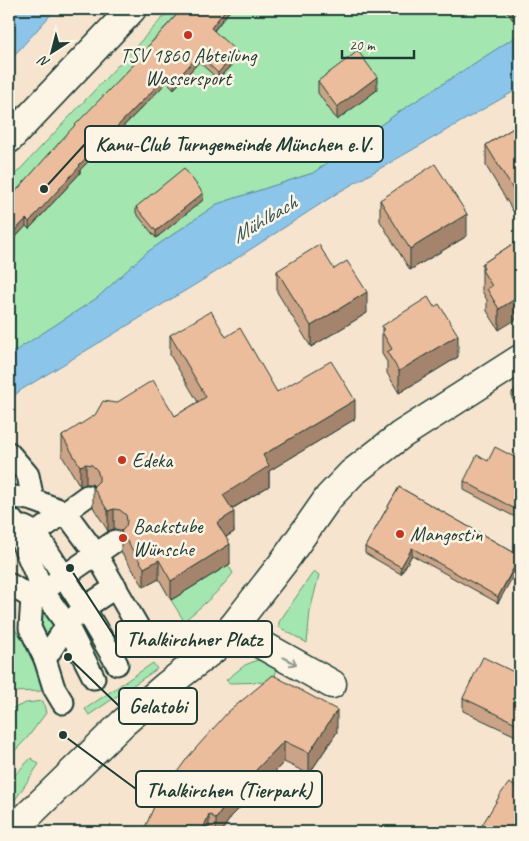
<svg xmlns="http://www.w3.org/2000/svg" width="529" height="841" viewBox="0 0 529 841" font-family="Caveat,sans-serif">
  <rect width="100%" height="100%" fill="#f7e4cf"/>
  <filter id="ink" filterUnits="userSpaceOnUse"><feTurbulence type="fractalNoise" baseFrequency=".02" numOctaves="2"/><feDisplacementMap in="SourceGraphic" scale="10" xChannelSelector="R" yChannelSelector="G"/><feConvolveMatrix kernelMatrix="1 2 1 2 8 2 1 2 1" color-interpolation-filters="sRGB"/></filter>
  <g filter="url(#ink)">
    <!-- green -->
    <g fill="#a3e6b0" stroke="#619272">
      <path d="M171,9h349v25l-121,78 -86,61 -96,31 -71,49 -49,45 -88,57v-174z"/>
      <path d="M228,565l5,8c-14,19 -31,33 -49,48l-13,-21z"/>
      <path d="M314,571l5,4 -9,36 -3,32 -28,-16v-5z"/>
      <path d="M43,607l13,15 -8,22 -13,-12 9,-20z"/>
      <path d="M9,621l19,26 17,30 -2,14 -34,1z"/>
      <path d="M260,659l16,10 -1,13 -46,1 -3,-3 19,-15z"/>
      <path d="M153,663l4,6 -68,46 -4,-6z"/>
      <path d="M43,701l3,12 -18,24 -19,20v-47l17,-7z"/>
      <path d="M31,758l8,6 -30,45v-28z"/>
    </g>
    <!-- water -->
    <g fill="#8bc5ea" stroke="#608fa1">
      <path d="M9,9h47l-47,52z"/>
      <path d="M520,34v54l-181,104 -128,83 -190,115 -12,10v-45l88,-57 49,-45 71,-49 96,-31 86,-61z"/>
    </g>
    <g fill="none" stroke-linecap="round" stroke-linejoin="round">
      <!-- pedestrian casing -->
      <g stroke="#1f3d34" stroke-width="25">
        <g id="pedestrian">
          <path d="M9,453l19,22 5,25 32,12 31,42 52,90"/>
          <path d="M9,496l24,4"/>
          <path d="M13,521l30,70 24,34 27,53"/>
          <path d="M24,527l12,6 51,-37"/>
          <path d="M36,533l48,75 -17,17 -22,34 9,29 9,15"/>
          <path d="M9,584l23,14 -2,30 15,31"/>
          <path d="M53,584l62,-43"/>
          <path d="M116,587l-32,21 33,56"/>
        </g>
      </g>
      <!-- minor casing -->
      <g stroke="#1f3d34" stroke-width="31">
        <path id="minor" d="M9,139l123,-130"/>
      </g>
      <!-- tertiary casing -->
      <g stroke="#1f3d34" stroke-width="31">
        <g id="tertiary">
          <path d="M232,628l100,56"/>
          <path d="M11,832l112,-109 43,-37 49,-38 17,-20 50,-64 47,-67 23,-24 49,-38 119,-76"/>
        </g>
      </g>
      <!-- pedestrian -->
      <use href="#pedestrian" stroke="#fcf5e5" stroke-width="21"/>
      <!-- minor -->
      <use href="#minor" stroke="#fcf5e5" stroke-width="28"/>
      <!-- tertiary -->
      <use href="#tertiary" stroke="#fcf5e5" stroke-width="28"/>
    </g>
    <!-- wall -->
    <g fill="#cba386" stroke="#1f3d34">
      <path d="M182,9h49l-17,22 23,28 -19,20 -19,-17 -25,27 -7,-7 -87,88v3l-51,56 -3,-3 -17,18v-45l131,-141v-3z"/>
      <path d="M505,9h15l-7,11z"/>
      <path d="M318,81l59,9 -40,30 -19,-27z"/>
      <path d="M520,124v89l-4,3 -30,-50v-21z"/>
      <path d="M203,200l-47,38 -20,-25v-6z"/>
      <path d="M380,200l87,36 -57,34 -30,-49z"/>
      <path d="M520,239l-21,91 -12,-19v-11l-5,-9v-27z"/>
      <path d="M334,269l33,44 -56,34 -34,-55v-21z"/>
      <path d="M382,326l76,31 -59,36 -12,-20v-11l-5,-8z"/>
      <path d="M170,335l56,2 51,55 78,27 -86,52v15l-37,23 2,23 -8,5 4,27 -59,36 -12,-21 -15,8 -23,-35v-20l1,-1 -2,-1 -6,-1 -6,2 -15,-24v-20l1,-1 -2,-2h-6l-6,2 -18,-30v-20l113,-20 23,-14 -28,-47z"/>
      <path d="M520,387v18l-8,-6v-7z"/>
      <path d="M520,460l-5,57 -51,-27v-9l24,-20z"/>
      <path d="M399,487l121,69 -22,47 -86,-48 -11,19 -36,-21v-6z"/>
      <path d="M520,629v15h-1v-13z"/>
      <path d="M520,675v63l-57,-27v-13z"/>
      <path d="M337,732l-28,42 -25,-12 -53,55 -10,15h-78l45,-75z"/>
    </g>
    <!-- shaded-wall -->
    <g fill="#a5846d" stroke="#1f3d34">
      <path d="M226,9h5l-20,25v-6z"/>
      <path d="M513,9h7v6l-7,5z"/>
      <path d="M237,52v7l-19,20v-6z"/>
      <path d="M199,55v7l-25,27v-7z"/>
      <path d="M167,76v6l-87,88v3l-51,56v-7l50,-57z"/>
      <path d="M377,77v13l-40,30v-13z"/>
      <path d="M520,191v22l-4,3v-22z"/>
      <path d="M203,193v7l-47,38v-7z"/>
      <path d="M467,214v22l-57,34v-21z"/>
      <path d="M26,219v7l-17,18v-7z"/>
      <path d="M367,292v21l-56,34v-21z"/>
      <path d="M520,296v21l-21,13v-21z"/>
      <path d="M458,335v22l-59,36v-22z"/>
      <path d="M355,400v19l-86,52v15l-46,28v-19l40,-40z"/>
      <path d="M86,464v20l-6,2v-20z"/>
      <path d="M520,499v9l-5,9v-8z"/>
      <path d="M114,509v20l-6,2v-20z"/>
      <path d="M234,512v20l-17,10v-19z"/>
      <path d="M230,544v20l-59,36v-19z"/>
      <path d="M412,548v7l-11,19v-7z"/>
      <path d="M520,558v6l-22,39v-6z"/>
      <path d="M159,560v19l-15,8v-19z"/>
      <path d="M337,710v22l-28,42v-21z"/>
      <path d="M284,741v21l-53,55 -10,15h-5v-13l15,-23z"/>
      <path d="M209,814v18h-7z"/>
    </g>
    <!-- building -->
    <g fill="#ecbd9c" stroke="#1f3d34">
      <path d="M182,9h44l-15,19 26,24 -19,21 -19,-18 -25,27 -7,-6 -88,89 1,1 -51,56 -3,-3 -17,18v-38l66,-74 67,-69 -2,-1z"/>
      <path d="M358,51l19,26 -40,30 -19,-26z"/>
      <path d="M520,124v67l-4,3 -30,-49z"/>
      <path d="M435,164l32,50 -57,35 -30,-49z"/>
      <path d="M184,168l19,25 -47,38 -20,-24z"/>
      <path d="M520,239v57l-21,13 -12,-20 5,-3 -10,-16 2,-1 -2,-5z"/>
      <path d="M319,245l15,24 13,-8 20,31 -56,34 -34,-55z"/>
      <path d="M428,297l6,10 5,-3 19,31 -59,36 -12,-19 5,-3 -10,-17 2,-1 -2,-5z"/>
      <path d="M211,311l15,26 14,-9 37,64 54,-31 24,39 -92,55 6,11 -46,29 11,17 -17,11 13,21 -59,37 -12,-21 -15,8 -23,-36 5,-6 1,-5 -1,-6 -6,-5 -6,-1 -6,2 -15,-24 6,-6v-5l-2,-6 -5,-5 -6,-1 -6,2 -18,-30 33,-21 8,-14 13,2 37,-23 22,36 31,-19 -36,-62z"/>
      <path d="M520,387v11l-8,-6z"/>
      <path d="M495,447l25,13v-1v40l-5,10 -51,-28 13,-26 11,6z"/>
      <path d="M399,487l121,69 -22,41 -86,-49 -11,19 -36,-20z"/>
      <path d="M483,657l37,18v50l-57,-27z"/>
      <path d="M273,675l64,35 -28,43 -25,-12 -53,55 -15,23 -7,-5 -7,18h-59l14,-32 31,-43 40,-45z"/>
      <path d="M509,783l11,6v43h-42l24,-40z"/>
    </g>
    <!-- one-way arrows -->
    <defs><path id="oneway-shaft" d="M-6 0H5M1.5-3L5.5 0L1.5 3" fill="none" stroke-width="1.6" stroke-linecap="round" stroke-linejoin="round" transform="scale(1.25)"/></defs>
    <use stroke="#8e998c" href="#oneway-shaft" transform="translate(290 661) rotate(29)"/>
  </g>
  <!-- markers -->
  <g fill="#c8321e" stroke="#fcf5e5" stroke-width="2">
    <circle cx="188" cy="35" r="5"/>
    <circle cx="122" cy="460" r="5"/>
    <circle cx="400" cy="534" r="5"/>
    <circle cx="123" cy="538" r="5"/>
  </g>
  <g text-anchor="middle" stroke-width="5" stroke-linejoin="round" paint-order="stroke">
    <!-- poi labels -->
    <g font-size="20" fill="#1f3d34" stroke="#fcf5e5" text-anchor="start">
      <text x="188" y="62" text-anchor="middle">TSV 1860 Abteilung<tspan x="188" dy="23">Wassersport</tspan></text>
      <text x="132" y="467">Edeka</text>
      <text x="133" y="533">Backstube<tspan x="133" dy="23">Wünsche</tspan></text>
      <text x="410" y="541">Mangostin</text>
    </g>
    <!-- water labels -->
    <g font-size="21" font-style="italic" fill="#355858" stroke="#fcf5e5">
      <text transform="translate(264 219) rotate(-31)" y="7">Mühlbach</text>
    </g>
  </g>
  <!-- callouts -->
  <path fill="none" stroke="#1f3d34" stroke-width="2" d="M44 189L85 144M70 568L116 639M68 657L119 706M63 735L136 789"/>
  <g fill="#1f3d34" stroke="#fcf5e5" stroke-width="2">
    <circle cx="44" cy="189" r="5"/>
    <circle cx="70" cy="568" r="5"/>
    <circle cx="68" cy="657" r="5"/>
    <circle cx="63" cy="735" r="5"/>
  </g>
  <g fill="#fcf5e5" stroke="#1f3d34" stroke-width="2">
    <rect x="85" y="126" width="298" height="36" rx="5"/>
    <rect x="116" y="621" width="156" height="36" rx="5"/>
    <rect x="119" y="688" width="78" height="36" rx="5"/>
    <rect x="136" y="771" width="186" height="36" rx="5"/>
  </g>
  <g font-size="21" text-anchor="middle" font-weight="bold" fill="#1f3d34">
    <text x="234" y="151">Kanu-Club Turngemeinde München e.V.</text>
    <text x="194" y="646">Thalkirchner Platz</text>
    <text x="158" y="713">Gelatobi</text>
    <text x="229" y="797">Thalkirchen (Tierpark)</text>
  </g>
  <!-- margin -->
  <rect width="529" height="841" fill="none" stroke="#fcf5e5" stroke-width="30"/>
  <rect x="15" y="15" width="499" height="811" fill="none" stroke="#1f3d34" stroke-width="2" filter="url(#ink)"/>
  <!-- north arrow -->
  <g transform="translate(52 52) rotate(216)" stroke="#fcf5e5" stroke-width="4" paint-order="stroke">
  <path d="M0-4L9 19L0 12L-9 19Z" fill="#1f3d34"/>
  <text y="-8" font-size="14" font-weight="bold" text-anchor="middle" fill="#1f3d34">N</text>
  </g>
  <!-- scale -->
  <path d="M342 50v8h72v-8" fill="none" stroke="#1f3d34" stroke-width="2.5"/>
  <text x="349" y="50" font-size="15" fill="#1f3d34" stroke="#fcf5e5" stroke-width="4" paint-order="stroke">20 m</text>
</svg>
